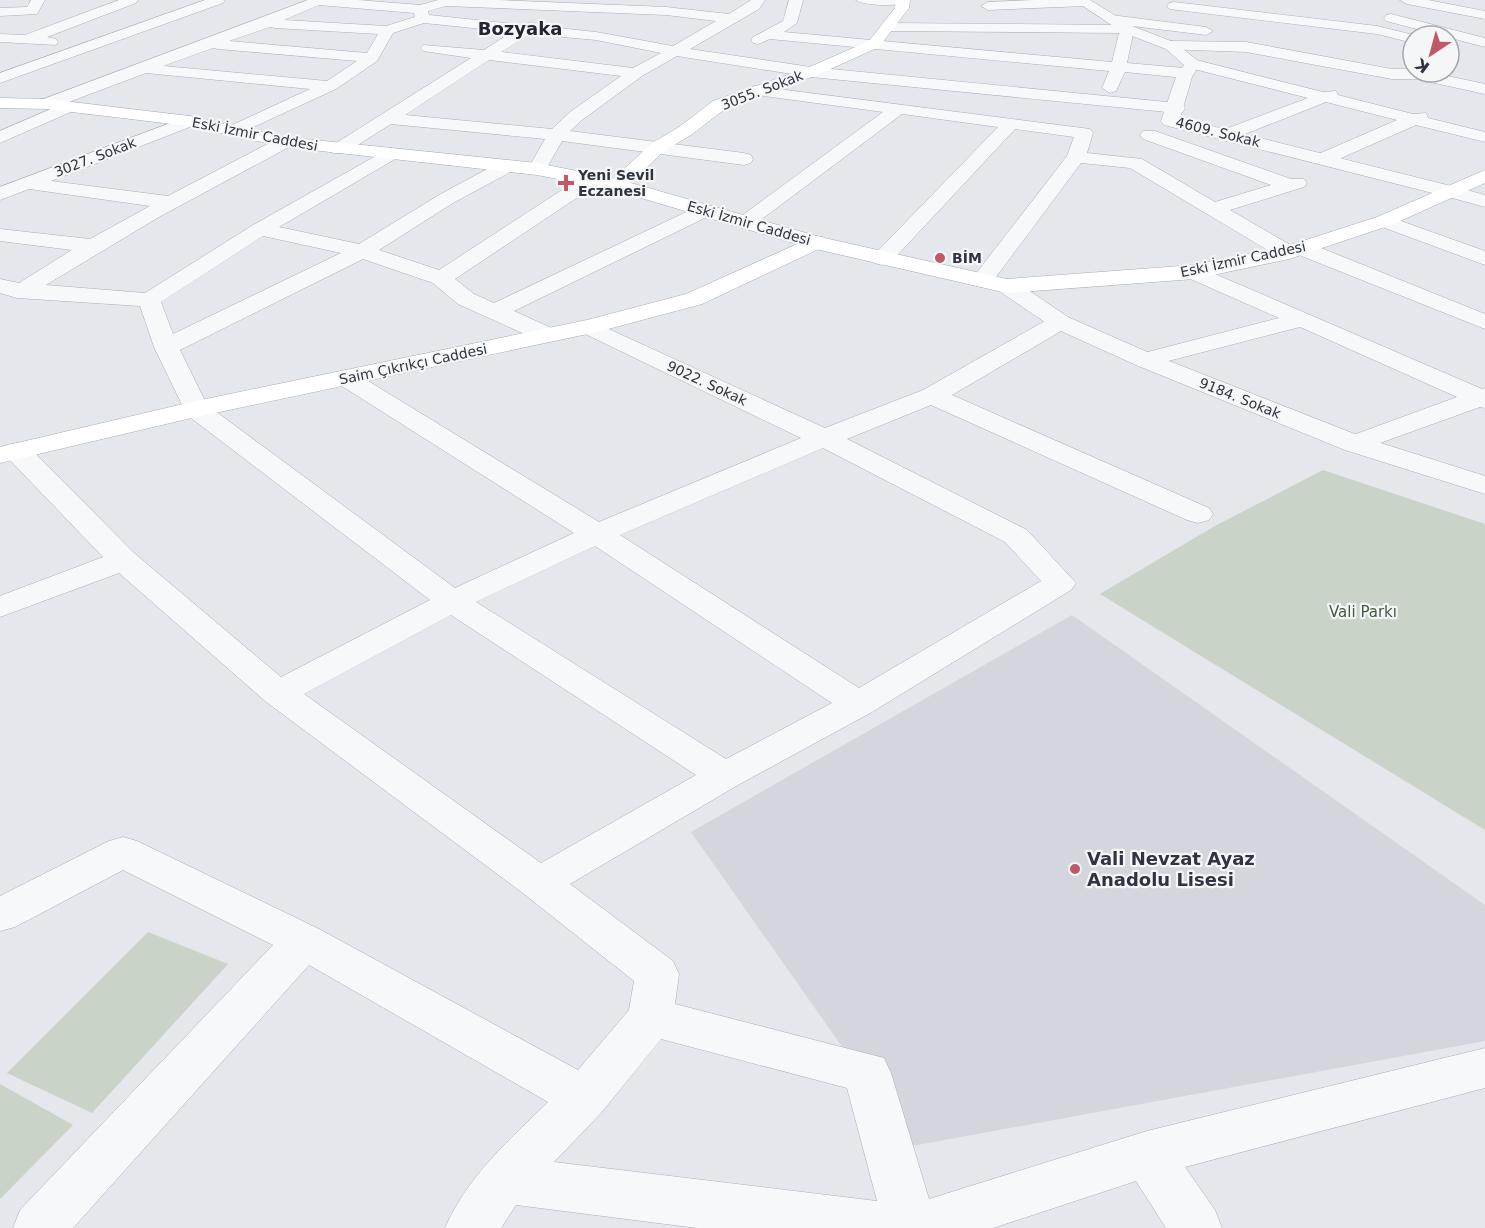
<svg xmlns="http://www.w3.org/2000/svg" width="1485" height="1228" viewBox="0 0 1485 1228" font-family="'DejaVu Sans',sans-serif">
  <rect width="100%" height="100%" fill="#e4e7eb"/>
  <!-- built -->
  <path fill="#d3d6dc" d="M1072,615l413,290v136l-573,105 -221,-314z"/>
  <!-- green -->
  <g fill="#cad3c7">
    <path d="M1323,470l162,54v306l-385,-236 113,-67z"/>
    <path d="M148,932l80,32 -136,149 -85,-40z"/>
    <path d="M0,1084l73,41 -73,74z"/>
  </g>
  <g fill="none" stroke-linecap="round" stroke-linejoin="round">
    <!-- minor casing -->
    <g stroke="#aaaeb5" stroke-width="1">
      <g id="minor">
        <path d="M31,0h14l-8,14 -37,2v-8l27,-1z"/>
        <path d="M119,0h19l-2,3 -89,34 9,2 2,3 -2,3 -56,-3v-8l25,1z"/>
        <path d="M205,0h20l-2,3 -223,80v-10z"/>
        <path d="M308,0h50l62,5 18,-5h60l168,7 63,7 22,-14h14l-6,9 -69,40 121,18 366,36 6,1 2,4 -2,4 -6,1 -366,-36 -134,-21 -35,20 -60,44 -12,11 174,22 7,2 2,4 -2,4 -7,2 -182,-24 -18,32h-14l-2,-4 17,-30 -154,-15 -46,29h-12l-3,-4 3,-4 138,-87 -48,-7 -3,-3 3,-3 61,5 28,-18 -88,-9 -31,10 -16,28 -41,28 -100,46 -6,-1 -3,-4 3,-4 80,-37 -164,-16 -93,35h-12l-2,-4 2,-4zM319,5l95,8 1,4 -29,9 -102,-6zM446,6l220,9 50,6 -43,25 -77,-14 -57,-6 -7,-4 -8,3 -95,-10 -1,-4zM270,27l5,1 103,6 -11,19 -138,-12zM530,34l66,6 65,13 -28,15 -132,-16zM213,48l5,1 139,12 -30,20 -164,-15zM489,60l132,16 -51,36 -18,17 -147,-14z"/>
        <path d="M789,0h14l-6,23 -13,9 328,30 7,-29 -230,-2 -7,-4 7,-4 233,2 -16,-3 -2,-3 2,-3 5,-1 95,12 7,4 -7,4 -74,-9 2,3 -7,34 57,5 8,5 -8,5 -59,-6 -9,19 -6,2 -8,-5 7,-17 -339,-32 -12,5 -5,-1 -2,-3 2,-3 30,-16z"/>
        <path d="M856,0h52l1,1c-7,6 -46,5 -53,-1z"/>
        <path d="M1034,0h56l2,2 -7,4 -97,4 -7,-4 7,-4z"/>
        <path d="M1400,0h28l57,11v8l-78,-15z"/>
        <path d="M1174,2l203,24 41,10h-5v7l-36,-9 -208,-25 -2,-3 2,-3z"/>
        <path d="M1391,14l94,24v9l-99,-26 -2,-3 2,-3z"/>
        <path d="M1171,41l75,1 146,27h21v3h16l56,12v10l-69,-15h-24l-146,-27 -80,-3 -3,-3 3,-3z"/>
        <path d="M1192,59l131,33 13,-1 2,4 75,19 13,-1 2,5 57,14v10l-69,-17 -86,38h-14l-2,-4 2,-4 81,-35 -71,-18 -91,36h-12l-3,-4 3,-4 85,-32 -122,-31 -2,-3 2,-3z"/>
        <path d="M755,86l335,43 3,4 -6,20 55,6 73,43 56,-17 -128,-46 -3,-4 3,-4h12l136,48h13l3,4 -3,4 -74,23 64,37 9,-4 8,1 174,70v15l-186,-74 -10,4 -8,-1 -151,-90 -49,-5 -91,122 -8,2 -8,-2 -3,-5 96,-124 7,-19 -59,-8 -125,134 -8,2 -8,-2 -3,-5 127,-131 -96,-13 -148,111 -7,2 -7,-2 -3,-4 3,-4 143,-105 -134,-18 -2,-3 2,-3z"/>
        <path d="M189,116l6,1 3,4 -3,4 -144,56 117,15 111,-58h12l3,4 -3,4 -132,71 -113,68 99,8 108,-68 137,-77 7,2 2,4 -2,4 -118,69 80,17 80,-49 61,-33h14l2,4 -2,4 -61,33 -74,47 60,20 146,-95h14l3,4 -3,4 -144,96 19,15 20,9 205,-97h14l3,4 -3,4 -199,97 42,19 3,5 -3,5 -9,2 -9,-2 -80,-36 -25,-21 -70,-24 -183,91 27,55 248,183 119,-55 -237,-150 -4,-5 4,-5 9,-3 9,3 244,149 202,-84 -220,-106 -4,-5 4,-5 8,-2 236,108 98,-38 129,-73 8,-2 8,2 4,5 -4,5 -116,68 257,113 4,6 -4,6 -11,3 -11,-3 -256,-115 -84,34 180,91 49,53 -5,7 -199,122 -134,73 -168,99 103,77 6,13 -4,30 209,54 7,15 38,126 218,-68 338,-83v40l-300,79 30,43 7,18h-56l-30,-47 -143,47h-296l-181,-23 -15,23h-56c22,-51 64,-88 103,-126l-239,-137 -236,263h-60l7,-18 253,-265 -150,-75 -108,57 -15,4v-35l109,-55 14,-4 14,4 182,88 259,141 51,-60 5,-29 -110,-87 -259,-193 -146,-128 -119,44v-21l103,-39 -96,-100 -4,-6 4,-6 10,-2 10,2 107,108 147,124 149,-77 -243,-185 -33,-68 -14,-41 -123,-8 -17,-5v-14l19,4 53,-33 -72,-9v-12l90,10 60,-33 -121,-17 -29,11v-13zM263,236l78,17 -168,81 -12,-32zM823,448l182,94 36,39 -182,107 -239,-153zM595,546l237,157 -106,56 -250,-157zM451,615l245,160 -155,88 -237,-169zM661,1039l186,49 30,113 -323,-39 47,-49z"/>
        <path d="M1452,186l33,9v12l-40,-11 -3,-4 3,-4z"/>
        <path d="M1384,215l101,36v14l-108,-40 -3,-4 3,-4z"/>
        <path d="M1194,265l288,124 3,-1v20l-5,-1 -125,45 -10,-2 -4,-6 4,-6 112,-41 -157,-70 -155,40 -9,-2 -3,-5 3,-5 143,-37 -93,-41 -3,-5 3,-5z"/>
      </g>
    </g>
    <!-- tertiary casing -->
    <g stroke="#aaaeb5" stroke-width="1">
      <g id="tertiary">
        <path d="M1074,0h16l42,26 44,17 22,18 2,3 -8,13 -12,41 279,70 3,4 -3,4 -7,2 -288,-73 -3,-4 15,-44 8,-12 -18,-16 -44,-17z"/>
        <path d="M67,102l6,1 2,4 -2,4 -73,32v-12z"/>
        <path d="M1007,279l8,2 53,36 86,38 211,83 120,38v18l-140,-44 -209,-85 -84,-38 -53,-36 -3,-5 3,-5z"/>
      </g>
    </g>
    <!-- secondary casing -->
    <g stroke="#aaaeb5" stroke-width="1">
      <g id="secondary">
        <path d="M896,0h14l-1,8 -30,39 -62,28 -92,34 -34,26 -27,16 -40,38h-14l-3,-4 45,-42 27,-16 34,-26 92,-32 64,-28 26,-33z"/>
        <path d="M815,236l8,1 3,5 -3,5 -121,57 -105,28 -401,85 -196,46v-16l196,-46 391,-81 99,-26z"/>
      </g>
    </g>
    <!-- primary casing -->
    <g stroke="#a5abb5" stroke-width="1">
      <path id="primary" d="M0,98l47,1 142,17 96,21 252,26 80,16 203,58 187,42 187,-14 90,-18 93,-30 108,-47v13l-94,42 -102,34 -95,20 -187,14 -200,-46 -193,-57 -77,-15 -252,-28 -96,-21 -142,-17 -47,-1z"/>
    </g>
    <!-- minor -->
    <use href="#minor" fill="#f7f8f9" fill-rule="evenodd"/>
    <!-- tertiary -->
    <use href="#tertiary" fill="#f7f8f9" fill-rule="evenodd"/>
    <!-- secondary -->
    <use href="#secondary" fill="#fff" fill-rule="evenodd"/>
    <!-- primary -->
    <use href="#primary" fill="#fff" fill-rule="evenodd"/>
  </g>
  <!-- markers -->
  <g fill="#c05966" stroke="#f4f6f8" stroke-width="2">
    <path d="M563 174h6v6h6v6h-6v6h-6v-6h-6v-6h6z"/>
    <circle cx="940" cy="258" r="6"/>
    <circle cx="1075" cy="869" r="6"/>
  </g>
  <g text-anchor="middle" stroke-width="4.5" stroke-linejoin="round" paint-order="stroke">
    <!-- far-street labels -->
    <g font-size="14" fill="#2e3441" stroke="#f4f6f8">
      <text transform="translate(762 90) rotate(-21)" y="5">3055. Sokak</text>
      <text transform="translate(1218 132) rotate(14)" y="5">4609. Sokak</text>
      <text transform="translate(255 134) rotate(11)" y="5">Eski İzmir Caddesi</text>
      <text transform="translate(95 157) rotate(-21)" y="5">3027. Sokak</text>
      <text transform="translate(749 223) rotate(16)" y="5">Eski İzmir Caddesi</text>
      <text transform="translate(1243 259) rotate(-12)" y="5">Eski İzmir Caddesi</text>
      <text transform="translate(413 364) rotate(-12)" y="5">Saim Çıkrıkçı Caddesi</text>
      <text transform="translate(707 383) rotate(25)" y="5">9022. Sokak</text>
      <text transform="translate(1240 398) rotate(22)" y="5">9184. Sokak</text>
    </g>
    <!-- far-poi labels -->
    <g font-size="14" font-weight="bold" fill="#2e3441" stroke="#f4f6f8" text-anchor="start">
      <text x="578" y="180">Yeni Sevil<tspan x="578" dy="16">Eczanesi</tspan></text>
      <text x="952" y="263">BİM</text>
    </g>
    <!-- park labels -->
    <g font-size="15" fill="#425b3d" stroke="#f4f6f8">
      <text x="1363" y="617">Vali Parkı</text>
    </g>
    <!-- far-district labels -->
    <g font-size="18" font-weight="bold" fill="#202632" stroke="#f4f6f8">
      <text x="520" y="35">Bozyaka</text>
    </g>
    <!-- near-poi labels -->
    <g font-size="18" font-weight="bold" fill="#2e3441" stroke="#f4f6f8" text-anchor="start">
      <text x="1087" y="865">Vali Nevzat Ayaz<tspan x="1087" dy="21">Anadolu Lisesi</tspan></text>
    </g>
  </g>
  <!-- north arrow -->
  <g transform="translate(1431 54) rotate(216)"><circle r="28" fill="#f4f6f8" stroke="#a5a8af" stroke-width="1.5"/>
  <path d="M0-4.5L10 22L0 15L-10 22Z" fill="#c05966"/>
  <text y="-9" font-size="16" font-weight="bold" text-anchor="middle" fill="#2e3441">K</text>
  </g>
</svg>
